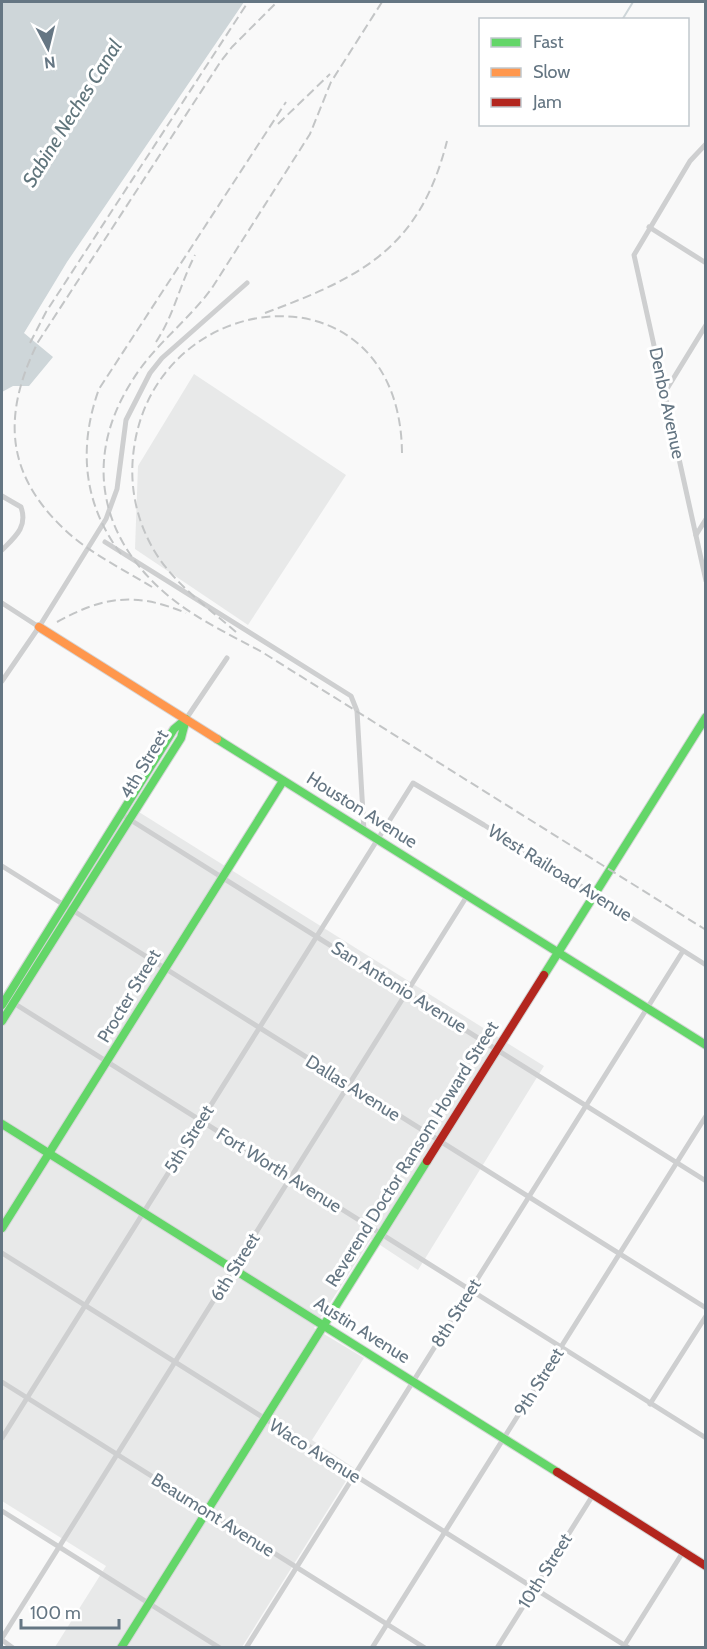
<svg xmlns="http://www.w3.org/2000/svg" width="707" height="1649" viewBox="0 0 707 1649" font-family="Cabin,sans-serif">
  <rect width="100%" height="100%" fill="#f9f9f9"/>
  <!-- built -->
  <g fill="#e8e9e9">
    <path d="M194,374l152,101 -98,150 -113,-76 3,-83z"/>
    <path d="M123,802l421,264 -126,204 -47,-31 -57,89 50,30 -52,82 42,28 -112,179h-187l51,-81 -104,-65v-506z"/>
  </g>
  <!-- water -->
  <path fill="#ced6d9" d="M2,2h242l-177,260 -43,71 29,24 -24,29h-16l-11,6z"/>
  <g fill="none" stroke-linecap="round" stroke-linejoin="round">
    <!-- stream -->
    <path stroke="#ced6d9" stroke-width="2" d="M622,20l11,-18"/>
    <!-- fast casing -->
    <g stroke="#d5d6d7" stroke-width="10">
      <g id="fast">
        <path d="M217,739l489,306"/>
        <path d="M544,975l162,-258"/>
        <path d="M2,1005l172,-276 12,-10"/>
        <path d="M2,1021l179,-283 5,-19"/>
        <path d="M2,1124l555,348"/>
        <path d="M2,1228l281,-447"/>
        <path d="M121,1648l306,-487"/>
      </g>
    </g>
    <!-- slow casing -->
    <g stroke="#d5d6d7" stroke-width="10">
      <path id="slow" d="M39,627l178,112"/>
    </g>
    <!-- jam casing -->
    <g stroke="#d5d6d7" stroke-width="10">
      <g id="jam">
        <path d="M427,1161l117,-186"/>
        <path d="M557,1472l149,94"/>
      </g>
    </g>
    <!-- street -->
    <g stroke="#cecfd0" stroke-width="5">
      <path d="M706,144l-16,17 -56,94 72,326"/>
      <path d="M649,227l57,36"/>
      <path d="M665,392l41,-67"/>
      <path d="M2,496l19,11c7,20 -6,30 -19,43"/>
      <path d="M696,535l10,-16"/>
      <path d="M105,542l246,154 6,15 7,120"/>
      <path d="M2,603l37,24"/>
      <path d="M2,681l37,-54 67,-108 11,-30 9,-69 24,-47 12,-15 85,-75"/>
      <path d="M186,719l41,-61"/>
      <path d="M121,814l585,367"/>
      <path d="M2,866l704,442"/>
      <path d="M12,1002l694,436"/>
      <path d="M2,1253l627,395"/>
      <path d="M2,1382l423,266"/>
      <path d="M650,1404l56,-88"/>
      <path d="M2,1438l411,-655 71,42 222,140"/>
      <path d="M2,1511l218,137"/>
      <path d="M2,1638l465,-742"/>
      <path d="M2,1640l11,8"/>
      <path d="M624,1646l59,-94"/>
      <path d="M246,1648l437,-697"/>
      <path d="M372,1648l334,-532"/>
      <path d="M497,1648l96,-153"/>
    </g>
    <!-- fast -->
    <use href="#fast" stroke="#63d668" stroke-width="8"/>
    <!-- slow -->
    <use href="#slow" stroke="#ff974d" stroke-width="8"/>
    <!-- jam -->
    <use href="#jam" stroke="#b3261e" stroke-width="8"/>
    <!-- rail -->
    <g stroke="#c3c5c6" stroke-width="2" stroke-dasharray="9 4.5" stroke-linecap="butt">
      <path d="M382,2l-51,80 -21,52 -98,154c-24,33 -59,58 -80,93 -48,75 -34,154 33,212 29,25 64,41 97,59l444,278"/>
      <path d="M278,124l52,-50"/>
      <path d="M265,313c97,-36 155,-65 182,-172"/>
      <path d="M156,342c18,-27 24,-58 39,-87"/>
      <path d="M30,343l16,-31 202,-310"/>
      <path d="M121,554c-38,-50 -43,-107 -22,-165l187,-287"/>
      <path d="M152,587c-29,-18 -63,-34 -88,-58 -60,-57 -61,-116 -26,-187l183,-281 11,-14 45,-45"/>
      <path d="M57,622c47,-26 79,-30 129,-9"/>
      <path d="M236,632c-30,-26 -66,-51 -85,-87 -16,-30 -22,-63 -17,-97 23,-165 266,-188 268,5"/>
    </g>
  </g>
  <g text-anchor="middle" stroke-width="6" stroke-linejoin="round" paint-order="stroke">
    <!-- street labels -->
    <g font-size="18" fill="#657683" stroke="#fff">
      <text transform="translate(667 403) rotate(78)" y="6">Denbo Avenue</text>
      <text transform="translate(144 764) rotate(-59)" y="6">4th Street</text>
      <text transform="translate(362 810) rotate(32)" y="6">Houston Avenue</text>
      <text transform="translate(560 873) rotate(32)" y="6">West Railroad Avenue</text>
      <text transform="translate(399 987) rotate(32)" y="6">San Antonio Avenue</text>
      <text transform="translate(129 996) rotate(-59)" y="6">Procter Street</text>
      <text transform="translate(353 1088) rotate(32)" y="6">Dallas Avenue</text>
      <text transform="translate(189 1139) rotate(-58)" y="6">5th Street</text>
      <text transform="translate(412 1154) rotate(-58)" y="6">Reverend Doctor Ransom Howard Street</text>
      <text transform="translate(279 1170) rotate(32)" y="6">Fort Worth Avenue</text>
      <text transform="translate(235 1267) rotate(-58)" y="6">6th Street</text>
      <text transform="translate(456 1313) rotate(-58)" y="6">8th Street</text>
      <text transform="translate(362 1330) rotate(32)" y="6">Austin Avenue</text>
      <text transform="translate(539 1382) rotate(-58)" y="6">9th Street</text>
      <text transform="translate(315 1451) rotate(32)" y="6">Waco Avenue</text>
      <text transform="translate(213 1515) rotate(32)" y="6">Beaumont Avenue</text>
      <text transform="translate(545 1571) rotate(-58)" y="6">10th Street</text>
    </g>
    <!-- water labels -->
    <g font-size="20" font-style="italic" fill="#60757c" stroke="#fff">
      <text transform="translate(72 113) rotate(-58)" y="7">Sabine Neches Canal</text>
    </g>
  </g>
  <!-- border -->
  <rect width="707" height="1649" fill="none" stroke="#657683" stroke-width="6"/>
  <!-- legend -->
  <rect x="479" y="18" width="210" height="108" fill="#ffffff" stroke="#c1c8cd" stroke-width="1.5"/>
  <rect x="491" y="38" width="30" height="9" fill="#63d668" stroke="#c1c8cd" stroke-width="1.5"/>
  <text x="533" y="48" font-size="18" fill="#657683">Fast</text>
  <rect x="491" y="68" width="30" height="9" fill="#ff974d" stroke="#c1c8cd" stroke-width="1.5"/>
  <text x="533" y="78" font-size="18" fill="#657683">Slow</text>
  <rect x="491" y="98" width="30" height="9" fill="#b3261e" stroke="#c1c8cd" stroke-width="1.5"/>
  <text x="533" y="108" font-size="18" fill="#657683">Jam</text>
  <!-- north arrow -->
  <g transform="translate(48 48) rotate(173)" stroke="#ffffff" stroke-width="4.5" paint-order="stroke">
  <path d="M0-4.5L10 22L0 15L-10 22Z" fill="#657683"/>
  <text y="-9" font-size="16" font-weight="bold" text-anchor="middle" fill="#657683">N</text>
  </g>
  <!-- scale -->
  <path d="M21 1619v9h98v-9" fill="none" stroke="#657683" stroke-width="3"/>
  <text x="30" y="1619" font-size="18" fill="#657683" stroke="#ffffff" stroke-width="4.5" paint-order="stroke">100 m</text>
</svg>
